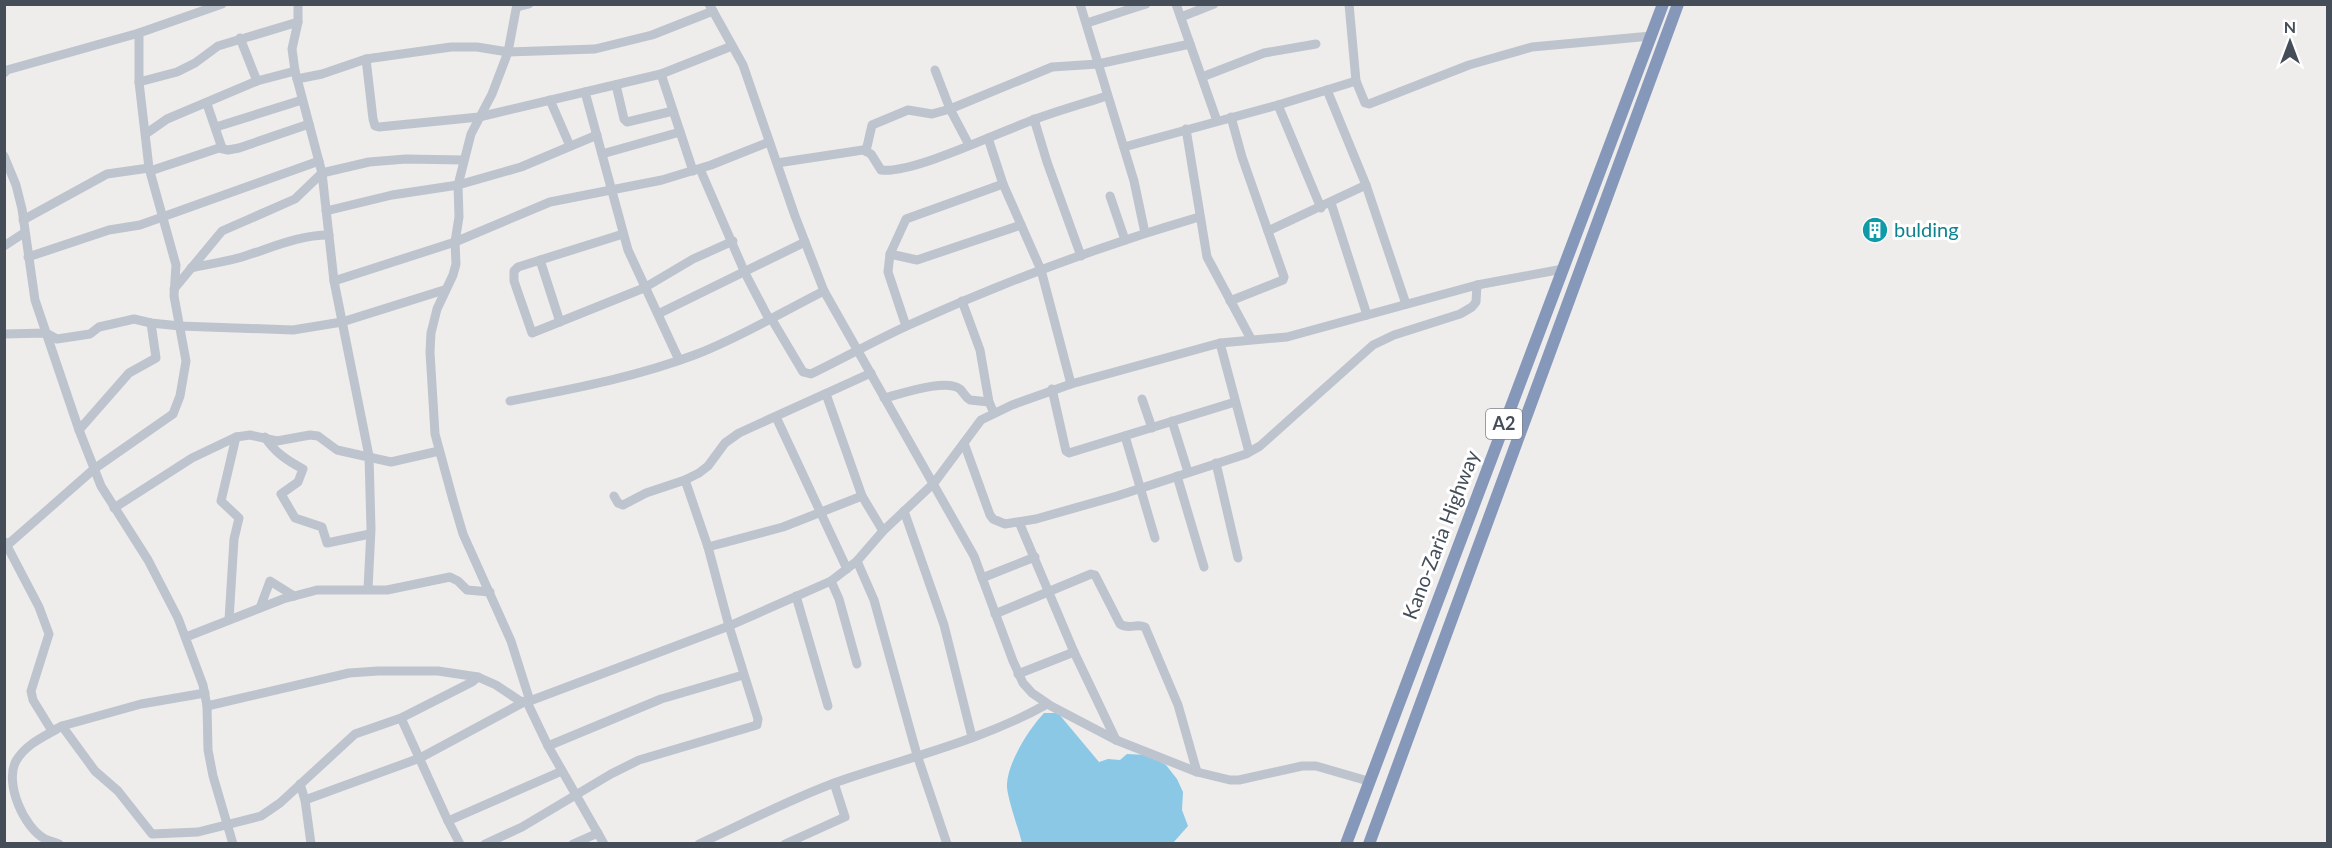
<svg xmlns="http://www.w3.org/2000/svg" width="2332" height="848" viewBox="0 0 2332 848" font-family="Lato,sans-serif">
  <rect width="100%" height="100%" fill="#efecec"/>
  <!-- water -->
  <path fill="#8ac8e6" d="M1044,713h14l41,49 9,-3 12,1 7,-6 20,1 19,10 11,14 6,13 -1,18 6,16 -15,17h-151c-3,-13 -16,-48 -15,-59 1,-22 22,-55 37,-71z"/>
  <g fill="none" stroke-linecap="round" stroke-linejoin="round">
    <!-- minor -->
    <g stroke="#bdc4ce" stroke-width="9">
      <path d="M298,4v18l-6,27 3,22 27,102 12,108 35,175 2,73 -3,60"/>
      <path d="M517,4l-9,48 -16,42 -21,40 -13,51 1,32 -4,25 1,22 -3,11 -16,34 -6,24 -1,19 5,82 18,66 10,34 48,107 19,60"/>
      <path d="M709,4l34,61 52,151 29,75 150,265 39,105 10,22 9,10 19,13 65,34 81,32 33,8h9l63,-14h14l52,15"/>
      <path d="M1080,4l54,177 11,52"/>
      <path d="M1176,4l41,117"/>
      <path d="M1349,4l7,77 9,22 4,1 100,-39 63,-18 119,-11"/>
      <path d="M517,7l12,-3"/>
      <path d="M1181,17l33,-13"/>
      <path d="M1087,23l59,-19"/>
      <path d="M240,38l17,43"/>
      <path d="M366,59l7,60 2,7 4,1 100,-10 182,-43 71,-28"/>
      <path d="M935,70l15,39 19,36"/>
      <path d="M4,73l3,-3 132,-37 83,-29"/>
      <path d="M661,74l32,97"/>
      <path d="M1202,77l62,-24 52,-9"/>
      <path d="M297,79l25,-5 44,-15 85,-12h26l31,5 87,-3 57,-14 61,-24"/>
      <path d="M139,82l38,-10 18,-9 23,-17 80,-24"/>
      <path d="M616,85l8,34 3,3 46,-11"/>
      <path d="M1327,90l39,95 40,119"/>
      <path d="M585,92l43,158 51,110"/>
      <path d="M550,100l20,46"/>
      <path d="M207,104l15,44"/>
      <path d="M1278,105l43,103"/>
      <path d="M1034,119l13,43 34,94"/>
      <path d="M216,127l86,-27"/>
      <path d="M1186,129l21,128 44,82"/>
      <path d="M147,133l20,-14 90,-38 38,-10"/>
      <path d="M988,138l15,46 38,86 30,114"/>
      <path d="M1124,147l154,-42 78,-24"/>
      <path d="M866,151l6,-26 36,-15 24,4 18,-5 102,-42 46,-3 92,-20"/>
      <path d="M602,154l78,-22"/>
      <path d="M4,156l12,29 6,24 13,91 44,130 22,56 47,74 30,58 25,67 4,21 1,44 5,26 20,68"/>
      <path d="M777,163l86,-13 8,4 10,16c32,4 118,-38 152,-50 24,-9 49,-16 74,-24"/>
      <path d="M700,169l45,104 24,46"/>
      <path d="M150,171l69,-23 9,2 11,-2 70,-24"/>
      <path d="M1110,196l15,44"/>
      <path d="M1331,203l36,112"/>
      <path d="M326,211l66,-16 66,-10 63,-18 76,-32"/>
      <path d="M23,220l84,-46 42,-6"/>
      <path d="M1268,231l98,-46"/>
      <path d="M623,234l-105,33 -4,4v10l18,52 112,-45 49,-29 40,-18"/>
      <path d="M4,246l20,-13"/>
      <path d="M890,254l27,6 104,-35"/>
      <path d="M28,257l81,-27 31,-5 179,-64"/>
      <path d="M540,260l20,62"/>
      <path d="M191,268c17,-4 35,-6 51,-11 29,-9 56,-22 87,-22"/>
      <path d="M334,281l121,-39 95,-40 112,-22 49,-15 58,-23"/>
      <path d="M174,289l48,-58 73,-32 27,-26 47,-11 37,-3 58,1"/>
      <path d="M962,301l18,49 9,52"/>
      <path d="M1230,301l53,-21 1,-3 -42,-120 -11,-40"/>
      <path d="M658,314l147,-72"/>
      <path d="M771,318l32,54 8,2c33,-16 65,-34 98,-49 94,-43 191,-79 290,-108"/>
      <path d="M906,326l-18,-54 2,-18 16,-35 97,-35"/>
      <path d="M4,334l42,-1 11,6 33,-5 9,-7 35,-8 17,4 29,3 113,4 49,-8 102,-32"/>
      <path d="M1220,343l29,109"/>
      <path d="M1052,389l14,62 3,2 166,-51"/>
      <path d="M826,394l36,102 21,35"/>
      <path d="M884,398c17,-4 62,-20 76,-9 4,4 5,8 10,11l19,2 5,11"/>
      <path d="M1142,399l10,29"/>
      <path d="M510,401c62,-12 127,-24 187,-47 44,-17 85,-42 127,-63"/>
      <path d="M776,417l71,152"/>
      <path d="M1172,421l16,51"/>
      <path d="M79,430l50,-57 27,-15 -5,-35"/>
      <path d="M1125,436l30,102"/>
      <path d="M265,437c9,15 23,24 38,32l-5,13 -17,12 14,24 27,9 5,16 43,-9"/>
      <path d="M964,443l26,72 3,4 12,5 31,-5 81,-23 129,-42 14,-8 113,-101 21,-10 66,-21 12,-7 4,-5 1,-17"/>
      <path d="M1216,463l22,95"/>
      <path d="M1177,476l27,91"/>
      <path d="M614,496l4,7 5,2 23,-12 39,-13 14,-7 9,-7 17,-23 14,-10 132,-60"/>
      <path d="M114,508l78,-50 44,-21 14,-2 27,6 33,-6 8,1 19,14 54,12 48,-11"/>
      <path d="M904,511l40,114 28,112"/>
      <path d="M1019,522l55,130 42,88"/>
      <path d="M5,542l34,65 10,27 -18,57 2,9 19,31 10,-5 79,-22 64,-11"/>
      <path d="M708,547l75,-20 79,-31"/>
      <path d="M4,548l90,-79 79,-55 7,-18 6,-35 -12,-65 2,-31 -27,-97 -10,-86v-49"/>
      <path d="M857,561l17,39 43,155 30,89"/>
      <path d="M982,578l53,-21"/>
      <path d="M831,581l8,18 18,65"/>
      <path d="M796,596l32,110"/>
      <path d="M260,608l10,-27 24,15"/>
      <path d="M995,614l96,-40 4,1 25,49c9,6 16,-1 25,3l33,78 19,67"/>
      <path d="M229,620l5,-81 5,-21 -18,-17 15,-64"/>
      <path d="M186,637l97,-38 34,-9h70l63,-13 8,4 9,9 23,2"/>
      <path d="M1018,674l56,-22"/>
      <path d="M527,702l21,44 56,98"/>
      <path d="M207,706l142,-33 29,-2h60l40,6 18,8 24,16 7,1 202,-76 102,-45 26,-20 26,-30 51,-48 47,-63 31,-15 59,-21 149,-41 67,-6 190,-52 86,-16"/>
      <path d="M401,718l47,103 12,23"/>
      <path d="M62,726l33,45 23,20 34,43 46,-2 63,-16 19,-13 75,-69 46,-16 71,-36 6,-5"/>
      <path d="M57,729c-14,8 -32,16 -41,32 -12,22 8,67 29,78 4,2 10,3 14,5"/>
      <path d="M548,746l113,-47 82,-24"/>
      <path d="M300,784l5,16 6,44"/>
      <path d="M305,800l115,-42 104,-56"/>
      <path d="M448,821l114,-50"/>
      <path d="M485,844l37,-17 89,-53 28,-14 118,-35 1,-6 -29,-93 -21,-79 -23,-67"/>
      <path d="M573,844l25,-11"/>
      <path d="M699,844c46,-21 91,-45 138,-62 69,-24 147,-42 210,-78"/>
      <path d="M785,844l60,-27 -11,-34"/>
    </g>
    <!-- highway -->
    <g stroke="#8698b9" stroke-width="12">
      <path d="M1346,844l317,-840"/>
      <path d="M1369,844l309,-840"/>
    </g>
  </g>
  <!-- icons -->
  <defs>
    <g id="building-disc" transform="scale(1.35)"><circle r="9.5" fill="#0f9aa8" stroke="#fff"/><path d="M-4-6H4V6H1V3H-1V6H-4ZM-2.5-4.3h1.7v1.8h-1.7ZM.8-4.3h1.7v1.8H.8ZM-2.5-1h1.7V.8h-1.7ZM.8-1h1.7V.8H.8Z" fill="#fff"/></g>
  </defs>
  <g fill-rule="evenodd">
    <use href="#building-disc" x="1875" y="230"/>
  </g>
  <g text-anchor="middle" stroke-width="6" stroke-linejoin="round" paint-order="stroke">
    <!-- shield labels -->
    <rect fill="#fff" stroke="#7d828a" stroke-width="1.5" x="1486" y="409" width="36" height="30" rx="4.5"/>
    <g font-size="18" font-weight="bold" fill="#454d58">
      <text x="1504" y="430">A2</text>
    </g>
    <!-- culture labels -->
    <g font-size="20" fill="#0d838f" stroke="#fff" text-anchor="start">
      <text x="1894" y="237">bulding</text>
    </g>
    <!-- street labels -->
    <g font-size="20" fill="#454d58" stroke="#fff">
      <text transform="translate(1441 535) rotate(-69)" y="7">Kano-Zaria Highway</text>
    </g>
  </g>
  <!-- border -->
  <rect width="2332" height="848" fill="none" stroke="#454d58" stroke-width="12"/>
  <!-- north arrow -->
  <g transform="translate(2290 42)" stroke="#ffffff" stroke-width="4.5" paint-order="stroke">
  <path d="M0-4.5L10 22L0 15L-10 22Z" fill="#454d58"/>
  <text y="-9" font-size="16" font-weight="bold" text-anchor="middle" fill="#454d58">N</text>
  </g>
</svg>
